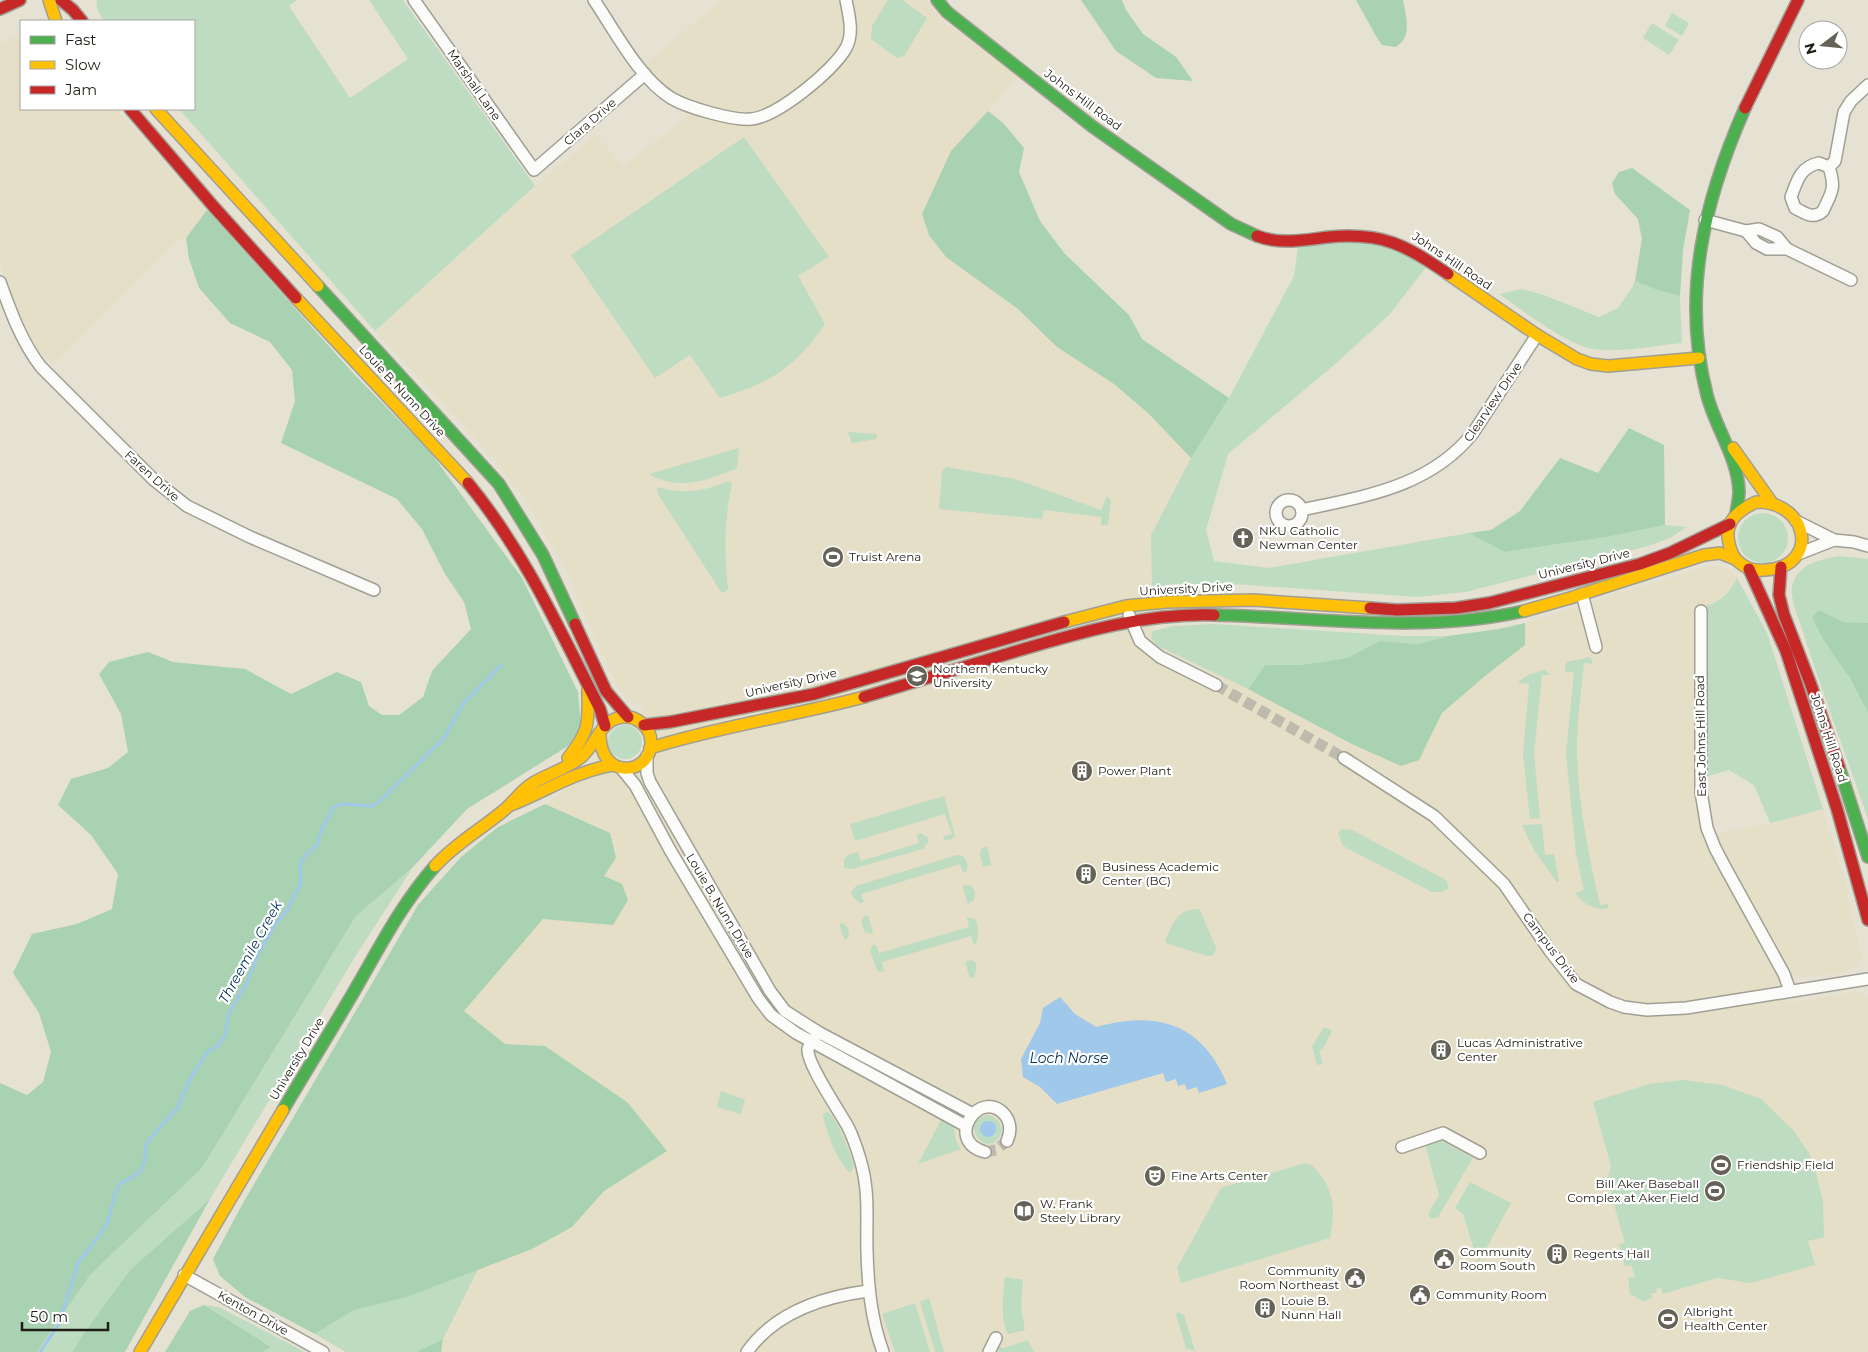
<svg xmlns="http://www.w3.org/2000/svg" width="1868" height="1352" viewBox="0 0 1868 1352" font-family="Montserrat,sans-serif">
  <rect width="100%" height="100%" fill="#e5e2d4"/>
  <!-- built -->
  <g fill="#e4dfc6">
    <path d="M721,0h206l15,21 39,25 39,29 -69,76 -28,63 134,133 57,37 34,29 43,45 -40,77 1,54 3,35 -4,13 5,8 65,30 131,69 67,16 23,-47 43,-37 40,-31v-22l182,-57h11l10,3 9,9 -7,13 -15,12 -19,5v196l4,19 10,30 65,119 13,31 66,-11 7,1 7,6v353h-1427l2,-13 35,-70 54,-20 40,-22 32,-36 62,-40 -39,-49 -82,-56 -40,-2 -41,-33 79,-92 60,-43 7,-43 -65,-29 25,-19 20,-10 15,-2 12,1 35,-12 -10,-47 1,-8 -15,-9 -10,-10 -25,-53 -29,-69 -39,-66 -36,-47 -114,-122 220,-197 28,32 62,-47 3,-20 -13,-4 -13,-12 -16,-19z"/>
    <path d="M21,35v74h95l91,101 -21,28 -8,2 -125,125 -22,-24 -31,-78v-220z"/>
    <path d="M1823,809l22,72 17,77 -8,10 -15,5 -36,4 -8,-1 -36,-61 -44,-81 55,-11z"/>
  </g>
  <!-- green -->
  <g fill="#bedcc2" fill-rule="evenodd">
    <path d="M97,0h200l-8,6 61,92 58,-39 -39,-59h34l132,186 -160,145 -196,-222h15v-88h-89c-5,-5 -10,-14 -8,-21z"/>
    <path d="M888,0h14l25,18 -23,38 -7,2 -26,-19 1,-13z"/>
    <path d="M1672,13l17,10 -7,13 -17,-10z"/>
    <path d="M1652,23l27,17 -10,15 -26,-17z"/>
    <path d="M744,137l85,120 -31,19 27,48c-30,44 -55,59 -105,74l-30,-43 -35,23 -84,-123z"/>
    <path d="M1364,242l29,5 34,19 -38,49 -56,51 -105,88 -22,76 8,31 55,7 200,-35 35,19 103,-15 58,-12 22,2 -17,11 -22,8 -182,46 -49,5 -183,-13h-61l-21,5 -1,-54 40,-77 38,-60 65,-122 4,-30z"/>
    <path d="M1635,281l22,9 23,6 2,47c-29,3 -61,10 -89,6 -26,-4 -71,-39 -94,-55l23,-5 22,6 55,22 19,-9 15,-22z"/>
    <path d="M848,432l29,2 -1,5 -24,4z"/>
    <path d="M739,448l-2,20c-30,13 -58,23 -88,6z"/>
    <path d="M946,467l69,12 86,31 6,-14 4,5 -3,23 -5,2 -2,-2v-7l-57,-7 -2,9 -103,-10 3,-37z"/>
    <path d="M729,481l3,3c-8,36 -8,67 -4,105l-3,3h-4l-63,-98 -1,-5 1,-2c25,8 47,4 71,-6z"/>
    <circle cx="1763" cy="538" r="25"/>
    <path d="M1840,556l28,3v64l-24,-1 -25,-12 30,68 19,35v106c-21,-61 -44,-122 -64,-184 -4,-14 -14,-33 -12,-48 4,-23 29,-28 48,-31z"/>
    <path d="M1737,578l30,55 56,176 -53,14 -16,-38 -25,-15 -21,6 -1,-171c15,-3 23,-13 30,-27z"/>
    <path d="M1215,624l188,12h45l-29,8 -39,-3 -33,17 -46,7h-36l-17,24 -92,-44 -5,-8 2,-6 20,-5z"/>
    <path d="M1590,657l3,7 -9,-1c-3,32 -8,64 -7,95 2,50 12,99 23,147l8,-1v4l-3,1c-11,0 -24,-6 -30,-16l9,-3 -8,-36 -10,-100 8,-82h-9v-6l2,-4z"/>
    <path d="M1544,670l7,5h-9l-8,79 6,64 -10,1 -7,-65 6,-70 -11,-1c6,-8 17,-10 26,-13z"/>
    <circle cx="625" cy="742" r="17"/>
    <path d="M944,796l11,39 -3,4 -8,1 -1,-3 9,-3 -7,-20 -90,27 -5,-17z"/>
    <path d="M1542,824l3,31 9,-1 5,27 -2,1 -22,-30 -13,-27z"/>
    <path d="M1342,829l10,1 94,50 3,8 -8,4h-9l-89,-46 -5,-13z"/>
    <path d="M920,833l7,4 2,4 -6,8 -71,20 -8,-1v-9l4,-4 10,-3 3,9 58,-18 -2,-8z"/>
    <path d="M987,846l4,19 -8,2 -3,-13 1,-5z"/>
    <path d="M957,855l6,1c4,5 6,10 3,16l-3,1 -3,-9 -99,30 3,8 -4,1 -7,-6 -2,-5 5,-6z"/>
    <path d="M413,867l-60,93 -143,239 -80,71 -46,63 -12,19h-35l53,-77 112,-107 154,-252z"/>
    <path d="M968,885l5,3 2,4 -1,8 -6,4 -6,-18z"/>
    <path d="M1195,909l5,1 16,38 -1,4 -3,4h-5l-41,-13 -1,-2c8,-17 10,-29 30,-32z"/>
    <path d="M868,915l5,17 -2,2 -6,-2 -4,-10 3,-6z"/>
    <path d="M968,917l8,3c2,8 3,16 0,24l-2,1 -3,-9 -89,26 2,9 -5,1 -2,-2 -7,-19 3,-6h3l3,8 90,-26 -2,-9z"/>
    <path d="M843,923l5,5 1,8 -4,5 -6,-17z"/>
    <path d="M971,960l5,3v8l-3,7h-3l-5,-16z"/>
    <path d="M1324,1027l8,4 -9,18 -4,2 4,13 -6,1 -5,-19z"/>
    <path d="M1683,1080l40,5 38,14 32,31 16,23 8,24 6,25 1,35 -16,4 7,24 -64,18 -34,-5 -54,16 -2,-6 -5,1 1,3 -7,2 3,3 -9,5 -14,-8 -2,-16 7,-1 -4,-12 -6,1 -6,-22 6,-1 -18,-63 4,-14 -18,-64 56,-18z"/>
    <path d="M721,1091l24,9 -4,14 -24,-7z"/>
    <path d="M827,1112c11,5 23,42 27,54l-3,6h-2c-11,-10 -24,-42 -26,-57z"/>
    <path d="M989,1115c9,3 16,12 11,21 -14,25 -45,-18 -11,-21zM986,1122h5l4,8 -2,4 -8,2 -4,-4v-5z"/>
    <path d="M941,1120l13,7c0,9 2,15 7,22l-43,15z"/>
    <path d="M1440,1140l33,18 -35,59 -7,2 -3,-5 11,-19 -14,-51z"/>
    <path d="M1305,1163c6,1 9,4 13,9 17,19 17,41 12,66l-149,45 -4,-15 44,-80z"/>
    <path d="M1470,1182l41,21 -33,60 -15,-49 -8,-6z"/>
    <path d="M478,1269l-35,70 -27,13h-70l-31,-18 39,-24 53,-13z"/>
    <path d="M1005,1277l18,3 -2,27 4,23 -17,4c-8,-15 -5,-40 -3,-57z"/>
    <path d="M929,1298l15,54h-9l-15,-50z"/>
    <path d="M915,1303l15,49h-35l-13,-38z"/>
    <path d="M204,1305l15,2 86,45h-43l9,-5z"/>
    <path d="M1178,1312l6,3 11,36 -9,-3 -10,-34z"/>
    <path d="M1028,1340l6,12h-38l-2,-2 2,-4 8,2z"/>
  </g>
  <!-- forest -->
  <g fill="#a8d2b2">
    <path d="M1081,0h41l4,10 17,24 33,23 17,24 -37,-3 -40,-27z"/>
    <path d="M1356,0h47c3,16 10,39 -8,47l-13,-2 -6,-9z"/>
    <path d="M988,111l15,12 21,25 -5,24 21,49 25,33 64,61 13,24 87,59 -38,60 -43,-45 -34,-29 -57,-37 -39,-38 -72,-52 -17,-22 -7,-21 29,-63z"/>
    <path d="M1632,168l58,42 -7,40 -3,46 -23,-6 -22,-9 7,-42 -4,-20 -23,-25 -3,-11 7,-11z"/>
    <path d="M207,210l146,163 78,80 91,125 56,114 3,35 -13,19 -101,63 -54,58 -57,49 -154,252 -112,107 -53,77h-37v-269l27,12 16,-13 8,-30 -12,-39 -26,-40 19,-39 45,-10 35,-15 6,-35 -27,-39 -33,-30 13,-26 37,-11 20,-16 -7,-38 -22,-40 10,-12 39,-10 25,10 72,7 46,25 46,-22 24,10 8,24 13,9h17l24,-18 9,-26 39,-42 -7,-27 -19,-28 -23,-45 -25,-30 -116,-56 14,-42 -3,-31 -22,-28 -40,-19 -31,-35 -10,-29 -3,-21z"/>
    <path d="M1629,428l35,17 1,80 -58,12 -103,15 -35,-19 22,-3 29,-19 40,-53 38,15z"/>
    <path d="M1819,610l25,12 24,1v90l-19,-36 -26,-38 -11,-22z"/>
    <path d="M1525,623v22l-40,31 -43,37 -23,47 -18,6 -49,-22 -104,-55 17,-24h36l46,-7 33,-17 39,3 29,-8 51,-7z"/>
    <path d="M545,804l65,29 6,25 -12,18 18,8 6,16 -15,25 -70,-6 -79,92 41,33 40,2 82,56 40,49 -63,40 -32,36 -40,22 -125,48 -53,13 -39,24 -70,-37 -25,-21 -7,-17 30,-56 175,-298 43,-48 37,-30z"/>
    <path d="M210,1199l-85,153h-53l12,-19 46,-63z"/>
    <path d="M204,1305l67,42 -9,5h-97l25,-41z"/>
    <path d="M443,1339l-2,13h-25z"/>
  </g>
  <!-- water -->
  <g fill="#9fc8eb">
    <path d="M1060,997l15,17 21,13c61,-17 106,-4 131,57l-28,9 -2,-6 -10,3 -2,-6 -7,2 -2,-7 -10,3 -3,-9 -106,31 -17,-17 -17,-10 -2,-18 19,-36 3,-15z"/>
    <circle cx="988" cy="1129" r="8"/>
  </g>
  <g fill="none" stroke-linecap="round" stroke-linejoin="round">
    <!-- stream -->
    <path stroke="#9fc8eb" stroke-width="3" d="M40,1352l19,-28 19,-61 21,-27 9,-15 8,-30 4,-7 20,-12 4,-9 2,-18 4,-6 28,-32 12,-28 17,-27 10,-6 8,-10 3,-21 18,-31 12,-29 17,-31 12,-14 14,-27 -1,-20 6,-8 12,-11 2,-11 13,-25 8,-4 31,2 9,-6 63,-62 19,-34 38,-39"/>
    <!-- street-tunnel -->
    <g stroke="#bebbae" stroke-width="11" stroke-dasharray="11 5.5" stroke-linecap="butt">
      <path d="M1216,685l128,73"/>
      <path d="M985,1152l11,-2 11,-9"/>
    </g>
    <!-- street casing -->
    <g stroke="#a19f94" stroke-width="14">
      <g id="street">
        <path d="M414,0l120,170 111,-96"/>
        <path d="M594,0c21,31 45,78 77,98 15,9 62,23 80,21 26,-2 82,-48 95,-71 8,-15 3,-32 0,-48"/>
        <path d="M1819,163l10,4c7,22 3,24 -6,44 -10,9 -18,2 -28,-3l-4,-11c6,-16 9,-30 28,-34z"/>
        <path d="M1829,167l6,-6 9,-49 7,-11 17,-16"/>
        <path d="M1705,220l41,11 13,-2 18,8 10,12"/>
        <path d="M1746,231l10,12 11,6h20l64,31"/>
        <path d="M0,282c11,30 21,59 41,85l113,113 33,26 63,31 124,53"/>
        <circle cx="1289" cy="513" r="13"/>
        <path d="M1302,510c63,-14 128,-23 171,-77l64,-98"/>
        <path d="M1796,521l38,19 20,2 14,4"/>
        <path d="M1798,554l36,-14"/>
        <path d="M1582,594l14,53"/>
        <path d="M1701,611v181l6,36 8,20 10,19 59,107 6,17"/>
        <path d="M1129,615l11,26 20,16 56,28"/>
        <path d="M647,756v17l3,9 120,209 15,20 33,21 155,82"/>
        <path d="M1344,758l90,58 70,68 46,67 26,33 34,18 14,5 23,3 39,-2 182,-29"/>
        <path d="M621,768l14,17 35,65 88,148 13,17 25,18 170,93"/>
        <path d="M816,1036c-2,4 -7,9 -8,13 -2,14 32,63 40,78 5,10 9,22 12,32 10,33 6,59 7,92 1,35 4,68 16,101"/>
        <path d="M1402,1147l41,-14 37,20"/>
        <path d="M985,1152c-42,-11 -5,-66 20,-37 6,8 6,17 2,26"/>
        <path d="M184,1275l139,77"/>
        <path d="M747,1352c28,-40 75,-55 121,-61"/>
        <path d="M989,1352l7,-14"/>
      </g>
    </g>
    <!-- fast casing -->
    <g stroke="#a19f94" stroke-width="14">
      <g id="fast">
        <path d="M937,0l10,12 146,115 138,97 26,12"/>
        <path d="M318,286l181,198 44,71 32,69"/>
        <path d="M1736,514c1,-7 3,-15 3,-23 -1,-33 -24,-64 -32,-96 -26,-100 -3,-194 38,-287"/>
        <path d="M1214,615c104,2 207,19 310,-4"/>
        <path d="M1839,767l29,90"/>
        <path d="M283,1110c25,-43 52,-85 77,-129 23,-40 44,-80 75,-115"/>
      </g>
    </g>
    <!-- slow casing -->
    <g stroke="#a19f94" stroke-width="14">
      <g id="slow">
        <path d="M49,0l7,21"/>
        <path d="M156,109l162,177"/>
        <path d="M1448,274l89,61 40,24 14,5 17,2 91,-8"/>
        <path d="M296,298l172,185"/>
        <path d="M1733,448l39,55"/>
        <path d="M1756,502c53,-1 65,65 9,68 -9,1 -18,-1 -25,-7 -10,-7 -15,-28 -10,-39 5,-11 16,-17 26,-22z"/>
        <path d="M1524,611l46,-13 134,-43 16,-2 15,6"/>
        <path d="M1064,622l62,-16 40,-4 87,-2 117,8"/>
        <path d="M650,748c70,-22 143,-32 214,-51"/>
        <path d="M568,758c23,-29 20,-35 20,-70"/>
        <path d="M511,805c35,-14 65,-34 102,-40"/>
        <path d="M435,866c20,-22 45,-36 68,-55 11,-9 18,-21 30,-28 15,-9 33,-14 47,-25 15,-11 19,-35 38,-40 17,-5 34,9 33,26 -2,32 -51,36 -51,-10"/>
        <path d="M140,1352l143,-242"/>
      </g>
    </g>
    <!-- jam casing -->
    <g stroke="#a19f94" stroke-width="14">
      <g id="jam">
        <path d="M61,0l12,10 9,11"/>
        <path d="M0,9l20,-9"/>
        <path d="M1745,108l53,-108"/>
        <path d="M130,109l84,98 82,91"/>
        <path d="M1257,236c24,9 47,4 72,1 54,-5 76,8 119,37"/>
        <path d="M468,483c56,68 92,148 132,226l5,17"/>
        <path d="M1781,567l-2,28 5,20 27,70 28,82"/>
        <path d="M1749,569l37,82 51,158 31,111"/>
        <path d="M1370,608l27,2 59,-2 33,-5 151,-39 30,-11 60,-29"/>
        <path d="M575,624l31,67 22,26"/>
        <path d="M864,697c51,-15 102,-31 153,-46 64,-19 129,-38 197,-36"/>
        <path d="M644,725l26,-3 144,-28 250,-72"/>
      </g>
    </g>
    <!-- street -->
    <use href="#street" stroke="#fbfbf9" stroke-width="11"/>
    <!-- fast -->
    <use href="#fast" stroke="#4caf50" stroke-width="11"/>
    <!-- slow -->
    <use href="#slow" stroke="#ffc107" stroke-width="11"/>
    <!-- jam -->
    <use href="#jam" stroke="#c62828" stroke-width="11"/>
  </g>
  <!-- icons -->
  <defs>
    <g id="church-disc" transform="scale(1.125)"><circle r="9.5" fill="#656257" stroke="#fff"/><path d="M-1.2-6h2.4v3.5h3.3v2.4h-3.3V6h-2.4V-.1h-3.3v-2.4h3.3Z" fill="#fff"/></g>
    <g id="stadium-disc" transform="scale(1.125)"><circle r="9.5" fill="#656257" stroke="#fff"/><path d="M0-5a6.5 5 0 1 0 0 10a6.5 5 0 1 0 0-10ZM-3.5-1.8h7v3.6h-7Z" fill="#fff"/></g>
    <g id="university-disc" transform="scale(1.125)"><circle r="9.5" fill="#656257" stroke="#fff"/><path d="M0-5L7-2L0 1L-7-2ZM-4 1L0 2.5L4 1V4Q0 6-4 4Z" fill="#fff"/></g>
    <g id="building-disc" transform="scale(1.125)"><circle r="9.5" fill="#656257" stroke="#fff"/><path d="M-4-6H4V6H1V3H-1V6H-4ZM-2.5-4.3h1.7v1.8h-1.7ZM.8-4.3h1.7v1.8H.8ZM-2.5-1h1.7V.8h-1.7ZM.8-1h1.7V.8H.8Z" fill="#fff"/></g>
    <g id="theatre-disc" transform="scale(1.125)"><circle r="9.5" fill="#656257" stroke="#fff"/><path d="M-5-5.5Q0-4 5-5.5V0Q5 5 0 6Q-5 5-5 0ZM-3.3-2.5H-1v1.5H-3.3ZM1-2.5H3.3v1.5H1ZM-2.8 1Q0 5.5 2.8 1Z" fill="#fff"/></g>
    <g id="library-disc" transform="scale(1.125)"><circle r="9.5" fill="#656257" stroke="#fff"/><path d="M-6-4Q-3-5.5-.7-3.5V5Q-3 3-6 4ZM6-4Q3-5.5 .7-3.5V5Q3 3 6 4Z" fill="#fff"/></g>
    <g id="civic-disc" transform="scale(1.125)"><circle r="9.5" fill="#656257" stroke="#fff"/><path d="M-.6-6.5H3V-4.5H.6V-3L4-1V1h2V6H-6V1h2V-1L-.6-3ZM-1.2 2.5V6h2.4V2.5Z" fill="#fff"/></g>
  </defs>
  <g fill-rule="evenodd">
    <use href="#church-disc" x="1243" y="538"/>
    <use href="#stadium-disc" x="833" y="557"/>
    <use href="#university-disc" x="917" y="676"/>
    <use href="#building-disc" x="1082" y="771"/>
    <use href="#building-disc" x="1086" y="874"/>
    <use href="#building-disc" x="1441" y="1050"/>
    <use href="#stadium-disc" x="1721" y="1165"/>
    <use href="#theatre-disc" x="1155" y="1176"/>
    <use href="#stadium-disc" x="1715" y="1191"/>
    <use href="#library-disc" x="1024" y="1211"/>
    <use href="#building-disc" x="1557" y="1254"/>
    <use href="#civic-disc" x="1444" y="1259"/>
    <use href="#civic-disc" x="1355" y="1278"/>
    <use href="#civic-disc" x="1420" y="1295"/>
    <use href="#building-disc" x="1265" y="1308"/>
    <use href="#stadium-disc" x="1668" y="1319"/>
  </g>
  <g text-anchor="middle" stroke-width="4.5" stroke-linejoin="round" paint-order="stroke">
    <!-- street labels -->
    <g font-size="12" fill="#201d14" stroke="#fff">
      <text transform="translate(474 85) rotate(55)" y="4">Marshall Lane</text>
      <text transform="translate(1083 100) rotate(37)" y="4">Johns Hill Road</text>
      <text transform="translate(590 122) rotate(-41)" y="4">Clara Drive</text>
      <text transform="translate(1452 261) rotate(34)" y="4">Johns Hill Road</text>
      <text transform="translate(402 391) rotate(47)" y="4">Louie B. Nunn Drive</text>
      <text transform="translate(1493 402) rotate(-56)" y="4">Clearview Drive</text>
      <text transform="translate(152 476) rotate(42)" y="4">Faren Drive</text>
      <text transform="translate(1584 564) rotate(-14)" y="4">University Drive</text>
      <text transform="translate(1186 589) rotate(-3)" y="4">University Drive</text>
      <text transform="translate(791 683) rotate(-13)" y="4">University Drive</text>
      <text transform="translate(1701 736) rotate(-91)" y="4">East Johns Hill Road</text>
      <text transform="translate(1829 738) rotate(72)" y="4">Johns Hill Road</text>
      <text transform="translate(720 906) rotate(59)" y="4">Louie B. Nunn Drive</text>
      <text transform="translate(1551 948) rotate(53)" y="4">Campus Drive</text>
      <text transform="translate(297 1059) rotate(-59)" y="4">University Drive</text>
      <text transform="translate(253 1313) rotate(29)" y="4">Kenton Drive</text>
    </g>
    <!-- poi labels -->
    <g font-size="12" fill="#201d14" stroke="#fff" text-anchor="start">
      <text x="1259" y="535">NKU Catholic<tspan x="1259" dy="14">Newman Center</tspan></text>
      <text x="849" y="561">Truist Arena</text>
      <text x="933" y="673">Northern Kentucky<tspan x="933" dy="14">University</tspan></text>
      <text x="1098" y="775">Power Plant</text>
      <text x="1102" y="871">Business Academic<tspan x="1102" dy="14">Center (BC)</tspan></text>
      <text x="1457" y="1047">Lucas Administrative<tspan x="1457" dy="14">Center</tspan></text>
      <text x="1737" y="1169">Friendship Field</text>
      <text x="1171" y="1180">Fine Arts Center</text>
      <text x="1699" y="1188" text-anchor="end">Bill Aker Baseball<tspan x="1699" dy="14">Complex at Aker Field</tspan></text>
      <text x="1040" y="1208">W. Frank<tspan x="1040" dy="14">Steely Library</tspan></text>
      <text x="1460" y="1256">Community<tspan x="1460" dy="14">Room South</tspan></text>
      <text x="1573" y="1258">Regents Hall</text>
      <text x="1339" y="1275" text-anchor="end">Community<tspan x="1339" dy="14">Room Northeast</tspan></text>
      <text x="1436" y="1299">Community Room</text>
      <text x="1281" y="1305">Louie B.<tspan x="1281" dy="14">Nunn Hall</tspan></text>
      <text x="1684" y="1316">Albright<tspan x="1684" dy="14">Health Center</tspan></text>
    </g>
    <!-- water labels -->
    <g font-size="14" font-style="italic" fill="#013053" stroke="#fff">
      <text transform="translate(250 952) rotate(-61)" y="5">Threemile Creek</text>
      <text x="1069" y="1063">Loch Norse</text>
    </g>
  </g>
  <!-- legend -->
  <rect x="20" y="20" width="175" height="90" fill="#ffffff" stroke="#a6a5a1"/>
  <rect x="30" y="36" width="25" height="8" fill="#4caf50" stroke="#a6a5a1"/>
  <text x="65" y="45" font-size="15" fill="#201d14">Fast</text>
  <rect x="30" y="61" width="25" height="8" fill="#ffc107" stroke="#a6a5a1"/>
  <text x="65" y="70" font-size="15" fill="#201d14">Slow</text>
  <rect x="30" y="86" width="25" height="8" fill="#c62828" stroke="#a6a5a1"/>
  <text x="65" y="95" font-size="15" fill="#201d14">Jam</text>
  <!-- north arrow -->
  <g transform="translate(1823 45) rotate(254)"><circle r="24" fill="#ffffff" stroke="#a6a5a1"/>
  <path d="M0-4L9 19L0 12L-9 19Z" fill="#656257"/>
  <text y="-8" font-size="14" font-weight="bold" text-anchor="middle" fill="#201d14">N</text>
  </g>
  <!-- scale -->
  <path d="M22 1322v8h86v-8" fill="none" stroke="#201d14" stroke-width="2.5"/>
  <text x="30" y="1322" font-size="15" fill="#201d14" stroke="#ffffff" stroke-width="4" paint-order="stroke">50 m</text>
</svg>
